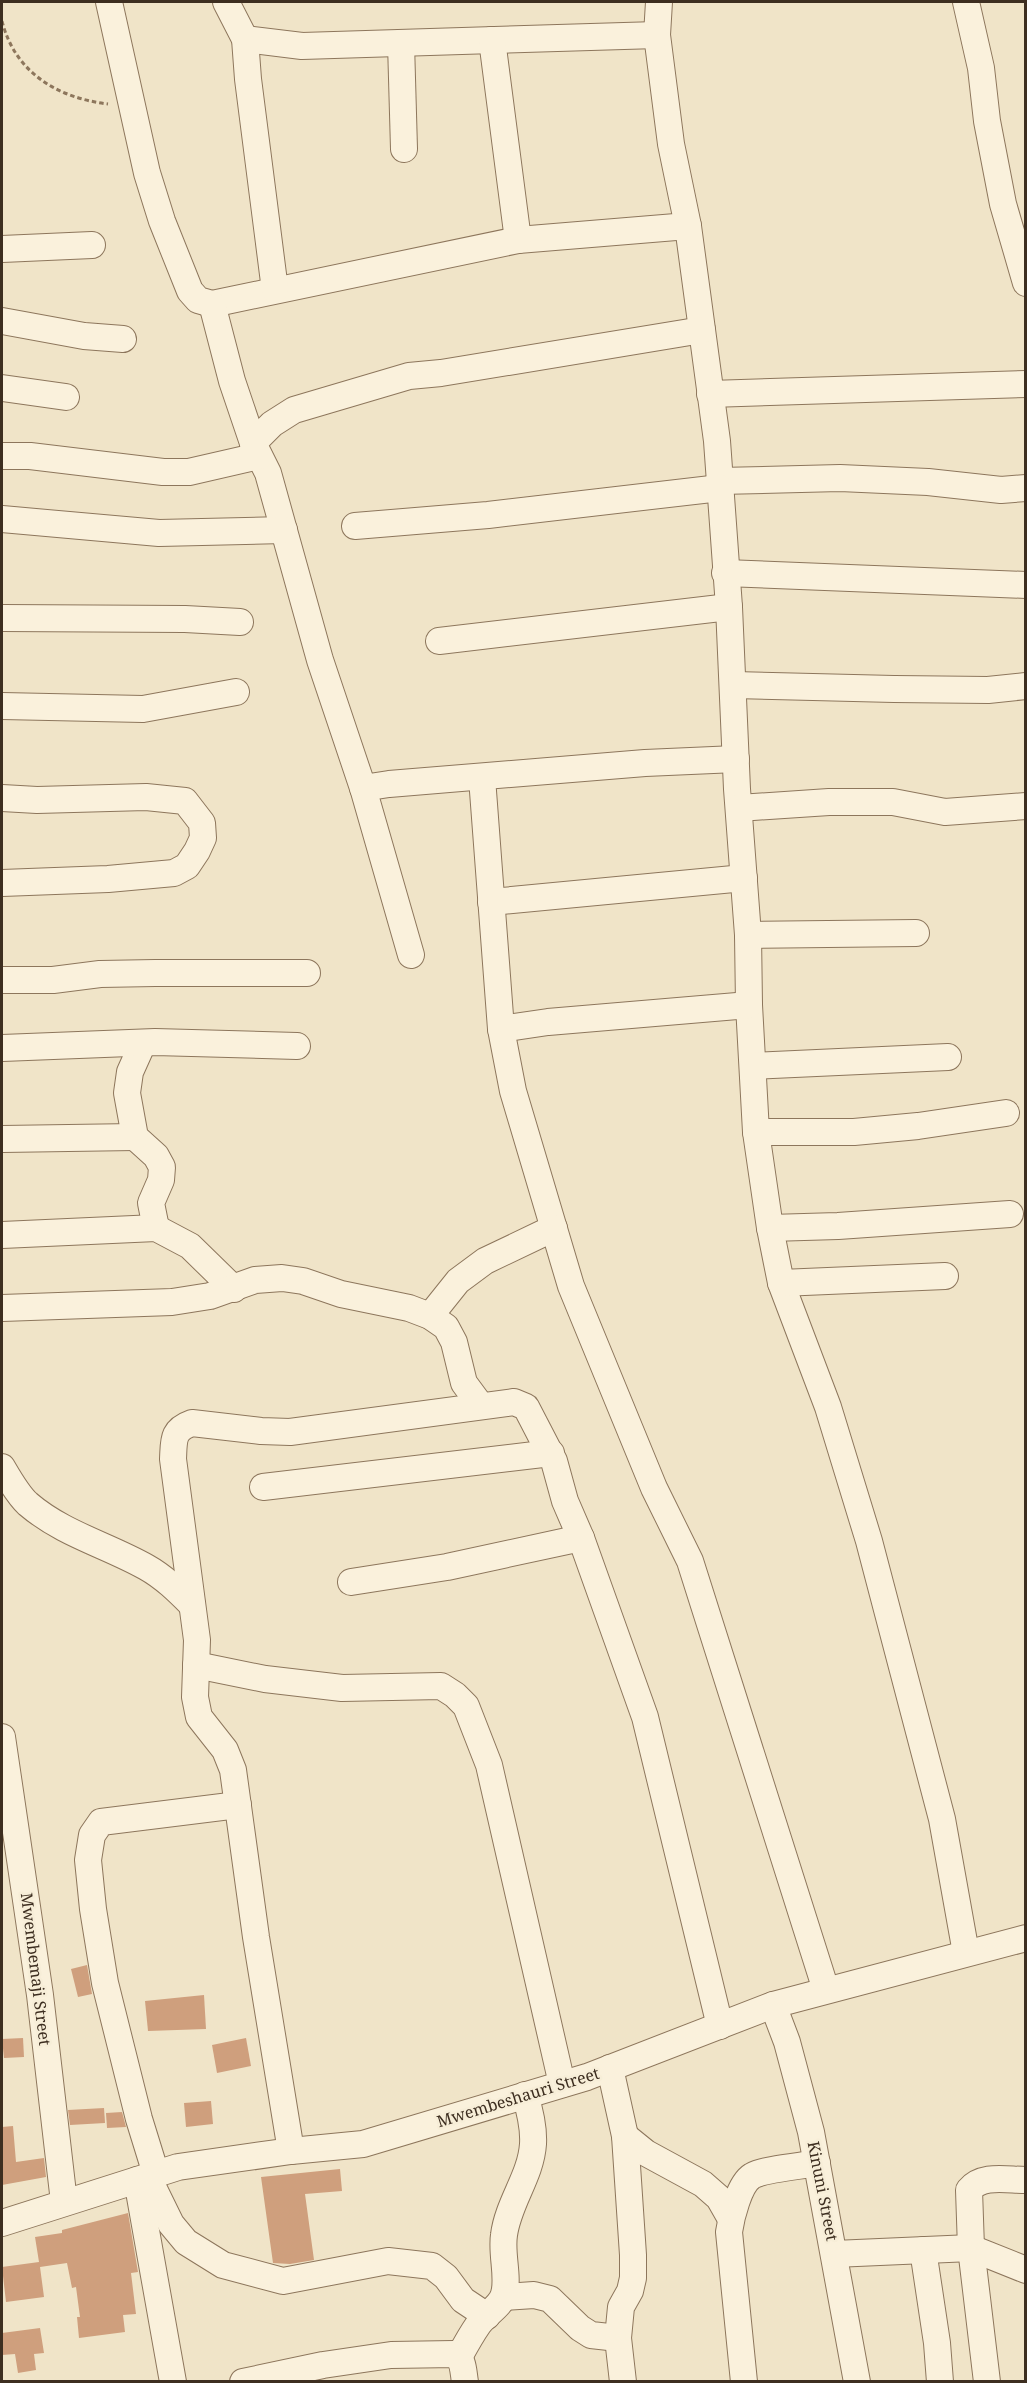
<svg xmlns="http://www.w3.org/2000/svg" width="1027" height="2383" viewBox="0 0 1027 2383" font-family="'Noto Serif',serif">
  <rect width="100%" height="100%" fill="#f0e4c8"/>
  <!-- building -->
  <g fill="#cf9f7d">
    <path d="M87,1965l5,29 -14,3 -7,-28z"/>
    <path d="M204,1995l2,34 -58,2 -3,-30z"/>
    <path d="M23,2038l1,19 -20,1 -2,-19z"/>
    <path d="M246,2038l5,28 -34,7 -5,-28z"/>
    <path d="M211,2101l2,23 -27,3 -2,-24z"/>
    <path d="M104,2108l1,15 -35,2 -2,-15z"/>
    <path d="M122,2112l4,15 -19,1 -1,-15z"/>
    <path d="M13,2126l3,36 28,-4 2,19 -44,8v-58z"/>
    <path d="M340,2169l2,22 -37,3 9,66 -24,4 -17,-1 -12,-86z"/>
    <path d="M128,2213l10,59 -7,1 5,41 -13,1 2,17 -46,6 -2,-21h3l-4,-30 -4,1 -5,-25 -27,4 4,30 -38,5 -4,-35 37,-5 -4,-25 27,-4v-3z"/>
    <path d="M40,2328l4,25 -10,1 2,16 -18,3 -3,-19 -13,1v-22z"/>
  </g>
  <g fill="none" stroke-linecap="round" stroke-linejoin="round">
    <!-- minor casing -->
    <g stroke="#8d765c" stroke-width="28">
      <g id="minor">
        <path d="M109,2l38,171 15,48 28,70 8,9 14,4 306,-64 170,-14"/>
        <path d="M226,2l19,37 3,40 27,211"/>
        <path d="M659,2l-2,33 14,109 17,82 29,215 12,166 8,182 11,146 1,70 7,127 14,96 11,55 47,124 41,134 73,278 24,134"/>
        <path d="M966,2l15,66 6,53 16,83 23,79"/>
        <path d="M245,39l57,7 355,-11"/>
        <path d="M492,40l26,200"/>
        <path d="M401,43l3,106"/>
        <path d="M2,249l90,-4"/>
        <path d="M212,304l20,77 21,62 15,30 52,187 43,128 48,167"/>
        <path d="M2,321l82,15 39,3"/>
        <path d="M2,388l64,9"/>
        <path d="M710,394l316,-10"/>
        <path d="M253,443l19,-19 22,-14 115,-34 32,-3 261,-43"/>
        <path d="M2,456h28l133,16h26l70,-16"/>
        <path d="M719,481l121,-3 88,4 73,8 25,-2"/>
        <path d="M2,519l157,14 125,-3"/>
        <path d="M355,526l133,-11 232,-27"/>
        <path d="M725,573l301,12"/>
        <path d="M2,618l183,1 55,3"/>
        <path d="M439,641l290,-34"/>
        <path d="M734,685l160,4 94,1 38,-4"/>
        <path d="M2,706l141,3 93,-17"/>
        <path d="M482,778l19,251 12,62 58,195 83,202 36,73 136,429"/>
        <path d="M363,788l26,-4 256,-21 91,-4"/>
        <path d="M2,798l35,2 109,-3 39,4 17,22 1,15 -6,13 -10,15 -13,7 -66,6 -106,4"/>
        <path d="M739,808l90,-6h64l52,10 81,-6"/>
        <path d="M491,902l253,-24"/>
        <path d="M748,935l168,-2"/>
        <path d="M2,980h51l47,-6 55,-1h152"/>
        <path d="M501,1029l47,-7 201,-17"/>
        <path d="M143,1043l-13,29 -3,21 8,44 21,19 6,11 -1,13 -10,23 5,25"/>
        <path d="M2,1048l153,-6 142,4"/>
        <path d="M753,1066l195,-9"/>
        <path d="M756,1132h98l64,-6 88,-13"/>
        <path d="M2,1139l133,-2"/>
        <path d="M770,1228l68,-2 172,-12"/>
        <path d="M2,1235l154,-7 34,18 44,43"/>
        <path d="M781,1283l164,-7"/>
        <path d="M2,1308l170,-6 38,-6 45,-16 27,-2 21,3 38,13 68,14 21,8 16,11 8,15 10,41 17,23"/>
        <path d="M430,1316l28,-35 27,-20 69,-33"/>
        <path d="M2,1467c7,12 16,28 26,37 35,30 79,41 118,63 18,10 32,24 46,38"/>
        <path d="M263,1487l288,-34"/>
        <path d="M351,1582l96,-15 134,-29"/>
        <path d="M196,1665l69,14 77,9 99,-2 14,9 11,11 23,59 73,319"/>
        <path d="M2,1737l38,258 24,207"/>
        <path d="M773,2005l14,37 24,90 46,250"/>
        <path d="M610,2068l15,68 8,119v23l-3,13 -9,16 -3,31 5,44"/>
        <path d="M625,2136l21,17 57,31 16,14 12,21"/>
        <path d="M291,2151l-35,-214 -23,-167 -8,-20 -26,-33 -4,-20 2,-57 -24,-181c1,-19 -1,-29 19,-36l69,8 29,1 224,-30 12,5 28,54 11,40 16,37 64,179 75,309"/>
        <path d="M156,2174l-17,-55 -34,-136 -12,-74 -5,-49 4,-25 9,-13 137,-17"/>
        <path d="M148,2177l23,47 15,18 37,23 60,16 105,-20 44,5 14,11 17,23 24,16"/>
        <path d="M137,2180l36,202"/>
        <path d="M2,2223l176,-56 113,-16 72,-7 224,-67 186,-72 253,-67"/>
        <path d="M923,2250l14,93 3,39"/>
        <path d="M834,2254l137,-6 55,22"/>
        <path d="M504,2297l30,-2 16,4 30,29 11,7 27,3"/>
        <path d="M459,2357c6,-11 12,-22 19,-32 7,-11 23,-18 26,-31 5,-17 -3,-40 0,-59 4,-32 27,-59 29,-91 1,-17 -3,-33 -8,-49"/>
        <path d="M243,2382l80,-17 68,-10 63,-1c10,5 9,17 11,28"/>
        <path d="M744,2382l-15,-150c2,-14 10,-48 23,-56 12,-7 50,-10 65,-13"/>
        <path d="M987,2382l-16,-134 -2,-58c13,-16 37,-10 57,-10"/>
      </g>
    </g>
    <!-- path -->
    <path stroke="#8d765c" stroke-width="3" stroke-dasharray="4.5 3" stroke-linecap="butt" d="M2,21c13,52 56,77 106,83"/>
    <!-- minor -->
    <use href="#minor" stroke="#faf1dc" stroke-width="26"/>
  </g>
  <g text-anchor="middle" stroke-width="5" stroke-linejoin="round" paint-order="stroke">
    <!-- street labels -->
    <g font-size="16" fill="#3d2e20" stroke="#f7eed8">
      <text transform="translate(36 1969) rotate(83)" y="6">Mwembemaji Street</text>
      <text transform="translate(518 2097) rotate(-17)" y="6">Mwembeshauri Street</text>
      <text transform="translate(823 2191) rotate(79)" y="6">Kinuni Street</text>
    </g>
  </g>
  <!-- border -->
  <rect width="1027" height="2383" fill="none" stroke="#3d2e20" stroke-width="6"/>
</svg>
